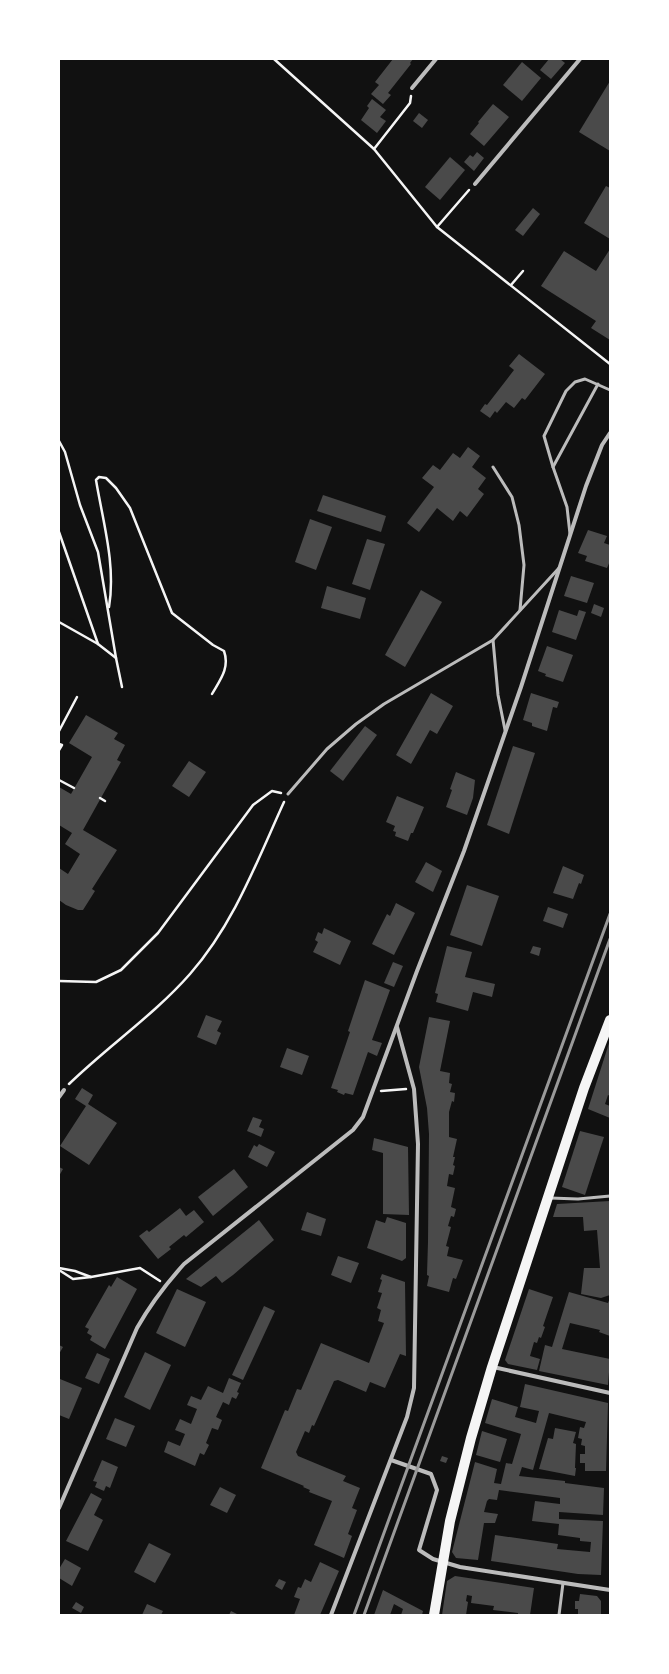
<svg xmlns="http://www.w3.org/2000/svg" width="669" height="1674" viewBox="0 0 669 1674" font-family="Ubuntu,sans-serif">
  <rect width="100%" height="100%" fill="#111"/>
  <!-- building -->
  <g fill="#4a4a4a">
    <path d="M393,59h20l-3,4 1,1 -23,29 3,2 -8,9 -12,-10 8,-9 -4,-3z"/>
    <path d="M549,59h11l5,4 -14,16 -11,-9z"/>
    <path d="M522,62l19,16 -19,23 -19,-16z"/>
    <path d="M610,81v70l-31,-19z"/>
    <path d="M372,99l14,11 -6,7 6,4 -9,12 -16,-13 8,-12 -2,-2z"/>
    <path d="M493,104l16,13 -25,29 -14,-12 9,-11 -1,-1z"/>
    <path d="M419,113l9,7 -6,8 -9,-7z"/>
    <path d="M477,152l7,6 -10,13 -10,-9 6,-7 3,2z"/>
    <path d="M450,157l15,13 -25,30 -15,-13z"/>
    <path d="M606,186l4,2v51l-26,-16z"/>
    <path d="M533,208l7,6 -17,22 -8,-6z"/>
    <path d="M610,249v91l-19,-12 5,-7 -55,-35 23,-35 32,20z"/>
    <path d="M519,354l26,20 -20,26 -3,-2 -8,10 -8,-6 -9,11 -2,-2 -5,7 -10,-7 5,-7 2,1 27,-35 -5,-4z"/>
    <path d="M468,447l12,9 -8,11 14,11 -8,11 6,5 -17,23 -7,-6 -7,10 -16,-13 -18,24 -12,-9 27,-36 -12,-9 11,-13 7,5 13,-17 7,5z"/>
    <path d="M323,495l63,21 -5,16 -64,-21z"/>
    <path d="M310,519l22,8 -16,43 -21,-8z"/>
    <path d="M588,530l19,6 -3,7 6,2v16l-3,7 -22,-7 2,-5 -9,-3z"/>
    <path d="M367,539l18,5 -15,46 -18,-6z"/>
    <path d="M571,576l23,7 -7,20 -23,-7z"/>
    <path d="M327,586l39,12 -6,21 -39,-11z"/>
    <path d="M421,590l21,12 -37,65 -20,-12z"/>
    <path d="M594,604l10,4 -3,9 -10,-4z"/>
    <path d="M559,610l18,6 2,-6 7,2 -10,28 -24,-8z"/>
    <path d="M547,646l26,9 -10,27 -18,-6 1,-2 -8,-3z"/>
    <path d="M431,693l22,13 -16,28 -7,-4 -19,34 -15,-9z"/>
    <path d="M531,693l28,9 -2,6 -4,-1 -6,24 -15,-5v-3l-9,-3z"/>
    <path d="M86,715l32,18 -4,6 11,6 -8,15 4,2 -38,68 34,20 -25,39 3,2 -12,19h-5l-12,-5 -7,-5v-32l9,6 12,-20 -15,-10 7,-11 -13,-8v-38l12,7 21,-37 -23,-14z"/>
    <path d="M365,726l12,9 -34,46 -13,-10z"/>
    <path d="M513,746l22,7 -26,81 -22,-9z"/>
    <path d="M189,761l17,11 -17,25 -17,-11z"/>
    <path d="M456,772l19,8 -2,18 -6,17 -21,-8 6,-17 -2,-1z"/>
    <path d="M397,796l27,11 -11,26h-2l-3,8 -13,-5 1,-4 -3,-1 2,-5 -9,-4z"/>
    <path d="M426,862l16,9 -9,21 -18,-10z"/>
    <path d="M563,866l21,9 -3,9 -2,-1 -6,16 -20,-6z"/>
    <path d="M467,885l32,11 -17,50 -32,-11z"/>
    <path d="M396,903l19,10 -21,42 -22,-11 15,-30 3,2z"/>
    <path d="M548,907l20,7 -5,14 -20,-7z"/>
    <path d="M324,928l27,13 -11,24 -27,-13 5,-10 -3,-2 3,-8 4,2z"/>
    <path d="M447,946l25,6 -7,25 30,7 -3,13 -19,-5 -5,19 -32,-9 2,-8 -3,-1z"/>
    <path d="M533,946l8,2 -2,8 -9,-3z"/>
    <path d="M393,962l10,4 -9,21 -10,-4z"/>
    <path d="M365,980l25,10 -18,50 10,3 -5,13 -9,-4 -15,43 -8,-2 -1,2 -7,-3 1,-2 -7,-2 19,-56 -2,-1z"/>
    <path d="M206,1015l16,6 -5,10 4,2 -5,12 -19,-8z"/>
    <path d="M429,1017l21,4 -10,50 10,2 -1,10 3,1 -2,8 5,1 -1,9 -2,-1 -3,11v25l8,2 -4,18h2l-2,8 2,1 -2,9 -4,-1 -2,12 8,2 -4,19 5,2 -2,8 -3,-1 -3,10 3,1 -5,19 3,1 -2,9 16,4 -7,19 -3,-1 -4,14 -22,-6 2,-10 -2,-1 1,-33 1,-108 -2,-26 -8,-41z"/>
    <path d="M610,1040v56l-2,-1 -3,9 5,2v12l-22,-9z"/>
    <path d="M287,1048l22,8 -7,19 -22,-8z"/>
    <path d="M82,1088l11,7 -5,9 29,19 -28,42 -29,-19 26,-40 -11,-7z"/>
    <path d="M253,1117l9,3 -3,7 5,2 -3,8 -14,-6z"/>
    <path d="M580,1131l24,6 -19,58 -23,-8z"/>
    <path d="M374,1138l34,9 1,68 -26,-1v-61l-11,-3z"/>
    <path d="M259,1144l16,8 -8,15 -19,-10 6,-12 3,2z"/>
    <path d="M59,1167l4,2 -4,7z"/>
    <path d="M234,1169l14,18 -35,29 -15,-19z"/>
    <path d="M610,1201v94l-9,3 -20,-4 3,-26h16l-3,-38 -13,1 -1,-14h-30l4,-13z"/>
    <path d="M180,1208l6,8 8,-6 10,12 -18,15 -2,-2 -15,12 2,2 -13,10 -19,-23 8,-6 2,2z"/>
    <path d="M307,1212l19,7 -5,17 -20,-6z"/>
    <path d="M387,1217l19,6v35l-4,3 -35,-13 9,-28 9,3z"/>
    <path d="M259,1220l15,20 -41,35 -11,8 -6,-7 -15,11 -15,-8z"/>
    <path d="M338,1256l21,7 -8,20 -20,-8z"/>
    <path d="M382,1274l23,8 1,74 -6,-2 -15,34 -15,-6 -4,10 -28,-12 -4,1 -20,45 -2,-1 -3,8 -4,-2 -9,21 2,4 48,20 -3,5 17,7 -8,20 5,2 -9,24 4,2 -8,22 -30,-13 18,-44 -23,-9 1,-2 -7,-3 1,-1 -43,-18 24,-58 3,1 9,-22 4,1 20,-47 48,20 15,-40 -6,-2 3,-11 -4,-2 5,-15 -4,-1 4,-12 -2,-1z"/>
    <path d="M117,1277l20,12 -32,60 -15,-9 2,-4 -5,-3 2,-4 -4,-2 24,-42 2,2z"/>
    <path d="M177,1289l29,13 -21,45 -29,-14z"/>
    <path d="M529,1289l24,8 -10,29 2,1 -4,11 -2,-1 -2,6 -3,-1 -4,14 10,3 -3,11 -29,-6 -3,-4z"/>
    <path d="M569,1292l39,11 2,-5v38l-11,-4 1,-2 -30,-7 -8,26 48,10 -2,26 -69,-14 6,-26 7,2z"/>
    <path d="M264,1306l11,5 -32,69 -11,-5z"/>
    <path d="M59,1345l4,2 -4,7z"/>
    <path d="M145,1352l26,13 -21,45 -26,-13z"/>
    <path d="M97,1353l13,6 -11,25 -14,-6z"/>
    <path d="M229,1378l12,5 -4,9 2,1 -3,6 -4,-2 -3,8 -6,-3 -7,15 6,3 -4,10 -6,-2 -6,15 3,2 -5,10 -4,-2 -5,13 -31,-14 4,-11 12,5 5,-12 -10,-4 5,-11 11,5 6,-15 -10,-4 4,-9 10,4 7,-14 15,7z"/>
    <path d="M60,1379l22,9 -13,31 -10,-4z"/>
    <path d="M525,1384l83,19 -2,68h-21v-8h-5v-9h5v-8l-4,-1 1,-6 -4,-1 2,-11 4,1 2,-6 -37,-9 -16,57 -11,-3 -3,9 46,5v2l39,5 -1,27 -44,-3v7l44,2 -2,54 -23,-1 -87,-13 4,-26 63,9 -1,5 33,3 1,-10 -11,-1v-3l-22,-3 1,-11 -27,-3 3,-20 25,3v-6l-61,-8 -2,10 -8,-1 -2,2 -3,11 14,2 -3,9h-11l-6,37 -22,-2 -4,-6 23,-90 22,7 -3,14 7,1 5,-21 6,1 9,-30 -36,-11 7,-24 26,8 -3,10 21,6 3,-12 -19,-4z"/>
    <path d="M115,1418l20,8 -9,21 -20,-8z"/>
    <path d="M555,1428l21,4 -3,11 3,1 -1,24h1l-1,8 -36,-7 9,-31 5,1z"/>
    <path d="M482,1431l25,8 -7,23 -24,-7z"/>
    <path d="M442,1456l6,2 -2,5 -6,-2z"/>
    <path d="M102,1460l16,7 -8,21 -4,-2 -2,5 -9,-4 2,-5 -4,-1z"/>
    <path d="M220,1487l16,8 -9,18 -17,-8z"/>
    <path d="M91,1493l11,6 -8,16 9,5 -15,31 -22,-10z"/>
    <path d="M149,1543l22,11 -16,29 -21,-11z"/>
    <path d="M65,1559l16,9 -9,18 -13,-8v-9z"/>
    <path d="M320,1562l19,9 -19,44h-26l6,-16 -6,-2 4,-10 3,1 4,-9 6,3z"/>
    <path d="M455,1576l79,12 -4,27h-12v-2l-25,-3 1,-4 -23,-3 1,-7 -5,-1 -1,6 2,1 -2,13h-24l5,-34z"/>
    <path d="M279,1579l7,3 -4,8 -7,-4z"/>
    <path d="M383,1590l40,21 -1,4h-21l2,-6 -9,-5 -4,11h-16z"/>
    <path d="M580,1594l17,2 4,5v14h-23v-6h-3v-8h4z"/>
    <path d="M76,1602l8,5 -3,6 -9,-5z"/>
    <path d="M147,1604l16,7 -2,4h-19z"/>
    <path d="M231,1611l8,4h-10z"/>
  </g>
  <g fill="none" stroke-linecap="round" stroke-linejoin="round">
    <!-- path -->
    <g stroke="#f5f5f5" stroke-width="2.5">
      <path d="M274,59l100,90 63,78 173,137"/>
      <path d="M374,149l36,-46 1,-7"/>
      <path d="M437,227l32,-37"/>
      <path d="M511,285l12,-14"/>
      <path d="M59,441l6,11 15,53 18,47 18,106"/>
      <path d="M59,532l39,112"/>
      <path d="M109,607c7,-42 -6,-85 -13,-127l3,-3 7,1 10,10 14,20 42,105 41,32 11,6c6,17 -4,29 -12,43"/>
      <path d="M59,622l39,22 18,14 6,29"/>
      <path d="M59,731l18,-34"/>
      <path d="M59,744l3,1 -3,5"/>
      <path d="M59,780l15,8"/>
      <path d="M100,798l5,3"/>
      <path d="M59,981l37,1 25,-12 37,-37 95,-128 19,-14 9,2"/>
      <path d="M69,1084c39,-38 85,-69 121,-110 44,-50 67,-113 94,-172"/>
      <path d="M381,1091l25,-2"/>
      <path d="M59,1268l16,3 16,6 49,-9 20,13"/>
      <path d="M59,1270l14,9 18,-2"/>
    </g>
    <!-- service -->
    <g stroke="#bcbcbc" stroke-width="3">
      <path d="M493,467l19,30 7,28 5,40 -4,45"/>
      <path d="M553,467l45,-83"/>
      <path d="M570,534l-3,-27 -14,-40 -9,-31 22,-45 9,-9 10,-3 25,11"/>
      <path d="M493,640l5,55 7,35"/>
      <path d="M288,794l39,-45 29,-25 28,-20 109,-64 66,-72"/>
      <path d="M550,1198l28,1 32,-3"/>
      <path d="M559,1615l4,-32"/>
    </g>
    <!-- minor -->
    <g stroke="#bcbcbc" stroke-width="4">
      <path d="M412,88l24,-29"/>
      <path d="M475,184l105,-125"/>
      <path d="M59,1097l5,-7"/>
      <path d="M493,1367l117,26"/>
      <path d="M391,1460l40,14 6,16 -18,60 14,9 27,8 150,23"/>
      <path d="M59,1508l78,-180c13,-23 29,-44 47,-64l169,-134 10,-13 54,-146 47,-120 57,-164 65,-201 16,-41 8,-12"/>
      <path d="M331,1615l76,-198 7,-29 4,-244 -4,-55 -17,-62"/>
    </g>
    <!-- primary -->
    <path stroke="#f5f5f5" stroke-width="10" d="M434,1615l16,-94 21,-83 21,-71 92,-279 26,-68"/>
    <!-- rail -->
    <g stroke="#9a9a9a" stroke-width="3">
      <path d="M354,1615l256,-701"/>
      <path d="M364,1615l246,-676"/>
    </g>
  </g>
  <!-- border -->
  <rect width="669" height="1674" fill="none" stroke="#ffffff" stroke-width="120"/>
</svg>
